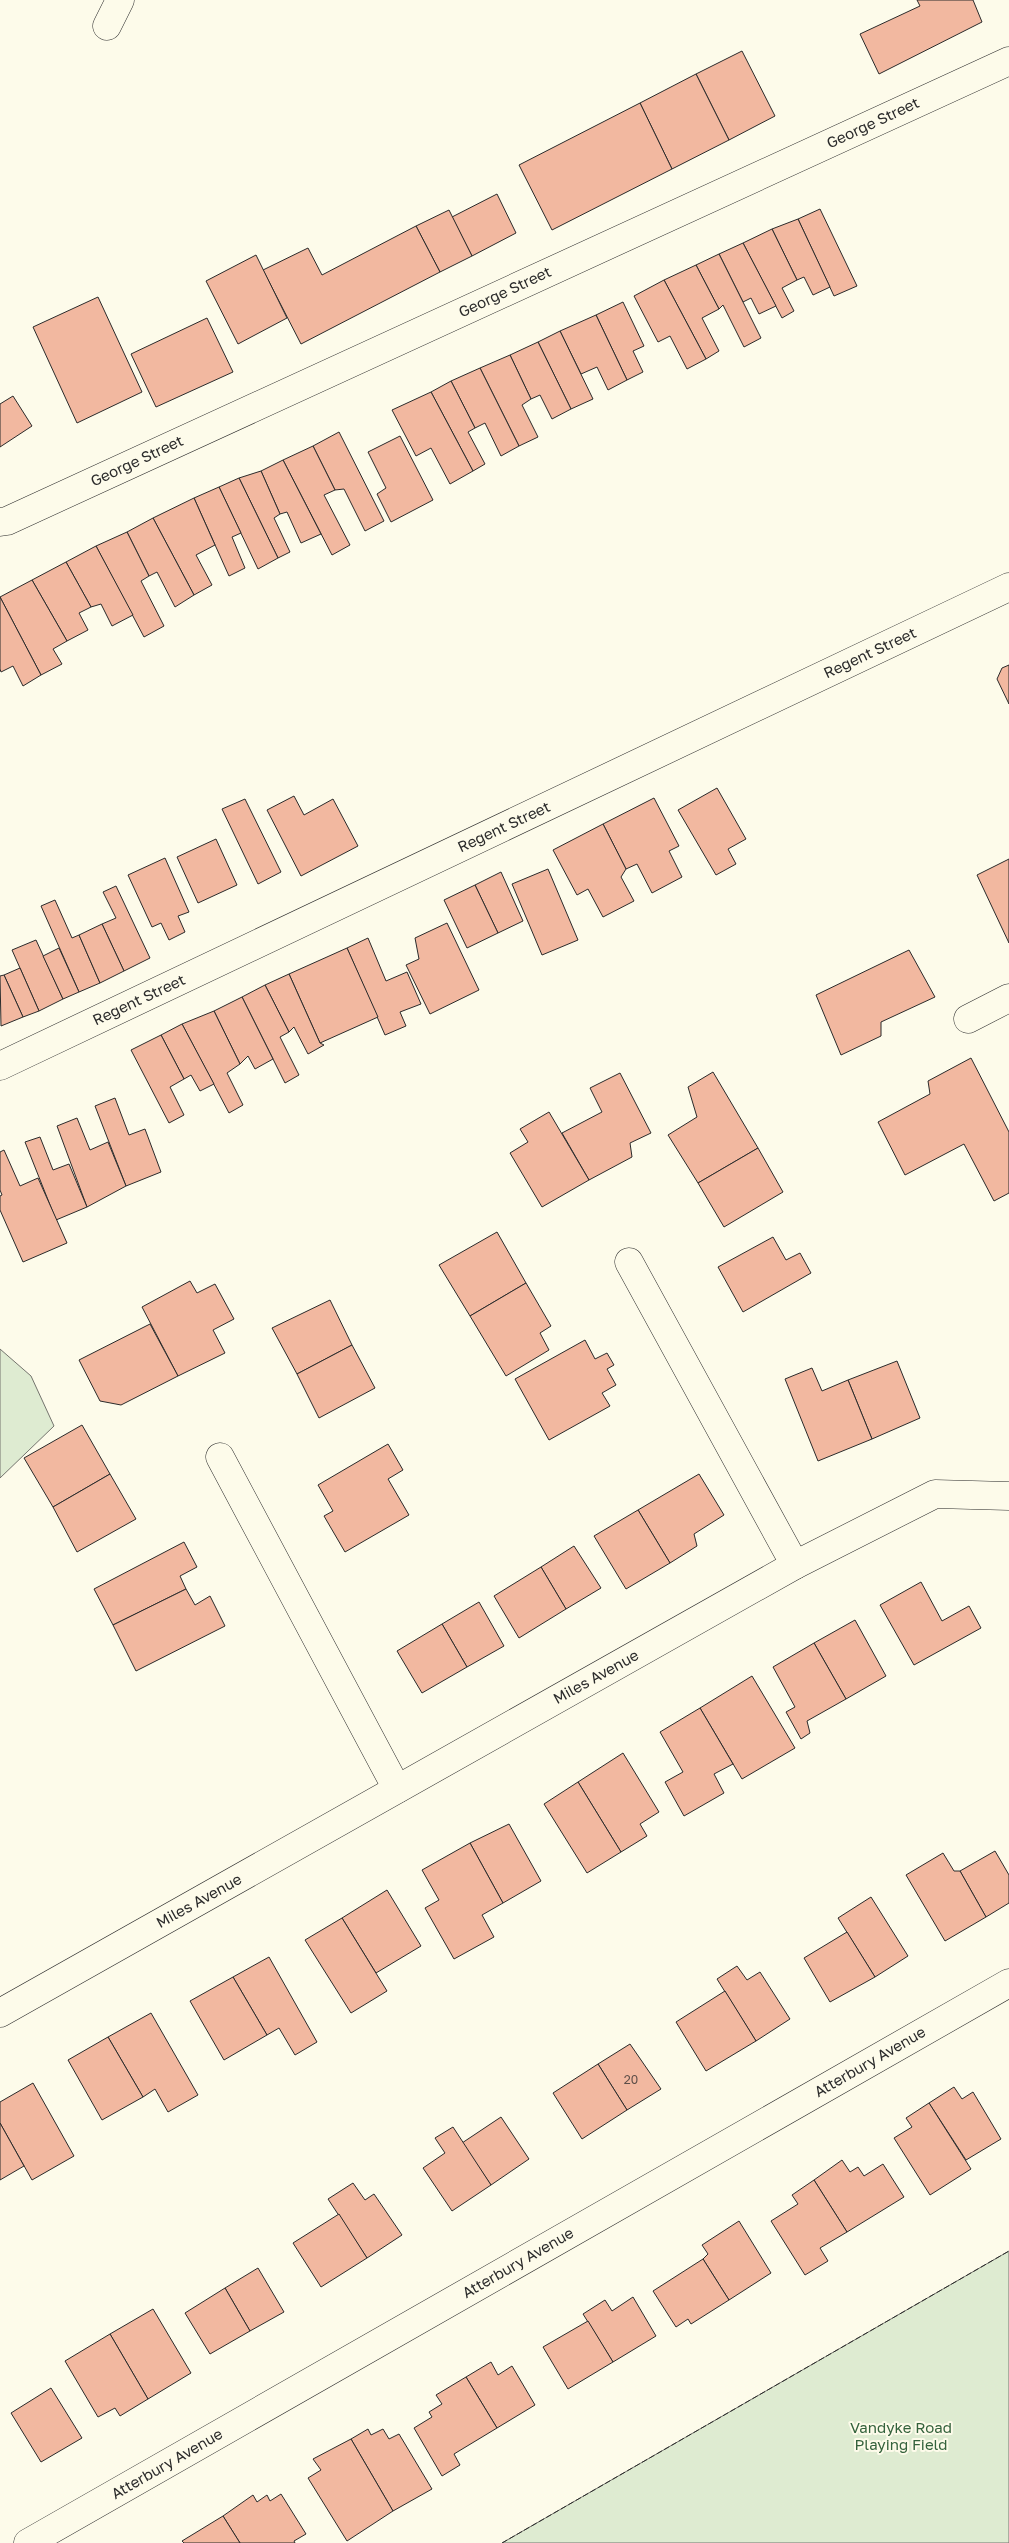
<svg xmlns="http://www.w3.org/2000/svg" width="1009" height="2543" viewBox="0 0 1009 2543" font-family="'Golos Text',sans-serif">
  <rect width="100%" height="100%" fill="#fdfbea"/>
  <!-- green -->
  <g fill="#deebd1" stroke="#74746e">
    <path d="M0,1349l31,27 23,50 -54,52z"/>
    <path d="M1009,2251v292h-507z"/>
  </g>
  <!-- building -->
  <g fill="#f2b8a0" stroke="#2b2b2b">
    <path d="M917,0h56l9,22 -103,52 -19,-40 60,-28z"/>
    <path d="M742,51l33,65 -46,24 -33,-66z"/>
    <path d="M696,74l33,66 -57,29 -32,-66z"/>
    <path d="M640,103l32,66 -120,61 -33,-65z"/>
    <path d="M497,194l19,39 -44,23 -20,-39z"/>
    <path d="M820,209l37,77 -23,10 -36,-77z"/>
    <path d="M449,210l23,46 -32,16 -24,-46z"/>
    <path d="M798,219l32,68 -17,8 -9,-18 -7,3 -25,-51z"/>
    <path d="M416,226l24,46 -139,72 -38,-74 45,-22 14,27z"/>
    <path d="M772,229l25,51 -15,8 12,23 -12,7 -39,-75z"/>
    <path d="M743,243l33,63 -17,8 -8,-16 -8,4 -24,-48z"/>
    <path d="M719,254l42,84 -17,9 -21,-42 -4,4 -23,-44z"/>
    <path d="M256,255l31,63 -49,26 -32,-63z"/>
    <path d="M696,265l23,44 -17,9 17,33 -13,8 -42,-79z"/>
    <path d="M664,280l42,79 -19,10 -17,-33 -12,6 -24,-46z"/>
    <path d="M98,297l44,95 -65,31 -44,-96z"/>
    <path d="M623,302l21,44 -11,5 10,21 -16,8 -31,-65z"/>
    <path d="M596,315l31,65 -19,10 -11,-23 -16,7 -21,-43z"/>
    <path d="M207,318l26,54 -77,35 -25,-53z"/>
    <path d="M560,331l33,68 -22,10 -33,-67z"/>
    <path d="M538,342l33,67 -19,10 -12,-24 -9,4 -21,-44z"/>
    <path d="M510,355l21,44 -9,6 16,32 -19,9 -39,-78z"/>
    <path d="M480,368l39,78 -18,10 -16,-33 -10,5 -24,-47z"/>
    <path d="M451,381l24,47 -7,4 17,32 -12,7 -42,-79z"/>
    <path d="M431,392l42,79 -23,13 -19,-36 -15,8 -24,-46z"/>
    <path d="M13,396l19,30 -32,21v-43z"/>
    <path d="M339,432l45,89 -19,10 -21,-42 -9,1 -22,-44z"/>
    <path d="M400,436l33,64 -42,22 -14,-28 9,-6 -18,-36z"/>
    <path d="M313,446l22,44 -11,5 26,50 -18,10 -49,-95z"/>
    <path d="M283,460l38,74 -20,9 -14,-31 -7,2 -19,-43z"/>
    <path d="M261,471l19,43 -6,4 16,34 -12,6 -39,-80z"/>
    <path d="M239,478l39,80 -20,11 -39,-82z"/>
    <path d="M219,487l22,46 -9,4 13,31 -16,8 -35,-78z"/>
    <path d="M194,498l21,47 -19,10 16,30 -18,10 -41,-77z"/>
    <path d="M153,518l41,77 -19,12 -18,-35 -8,4 -22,-44z"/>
    <path d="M127,532l22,44 -8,5 23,45 -20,11 -48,-91z"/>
    <path d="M96,546l37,69 -21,11 -11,-22 -10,3 -25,-45z"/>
    <path d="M66,562l25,45 -12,6 9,17 -21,11 -35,-61z"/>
    <path d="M32,580l35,61 -14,8 9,15 -21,11 -41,-78z"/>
    <path d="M0,597l41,78 -18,11 -10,-20 -12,6 -1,-3z"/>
    <path d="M1009,665v39l-12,-25 5,-11z"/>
    <path d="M717,788l29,51 -18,10 8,15 -20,11 -38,-65z"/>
    <path d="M294,796l10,19 29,-16 25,47 -57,30 -34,-66z"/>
    <path d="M654,798l25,48 -10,5 13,26 -30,16 -15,-29 -11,5 -23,-45z"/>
    <path d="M245,799l36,73 -23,12 -36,-75z"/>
    <path d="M603,824l23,45 -5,8 13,24 -31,16 -15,-28 -11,6 -24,-45z"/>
    <path d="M216,839l21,46 -39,18 -21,-46z"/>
    <path d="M165,858l24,54 -11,4 7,16 -16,8 -8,-17 -9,4 -24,-52z"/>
    <path d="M1009,859v84l-32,-68z"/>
    <path d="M548,869l30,71 -36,15 -30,-71z"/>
    <path d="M501,872l22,49 -25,12 -23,-48z"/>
    <path d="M475,885l23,48 -31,15 -23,-48z"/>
    <path d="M116,886l34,72 -26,13 -22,-47 14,-6 -13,-26z"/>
    <path d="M55,900l17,38 7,-3 21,48 -21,9 -38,-86z"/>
    <path d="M447,923l32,67 -49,24 -24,-49 13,-6 -4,-21z"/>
    <path d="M102,924l22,47 -24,12 -21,-48z"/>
    <path d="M368,938l18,43 21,-9 14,32 -21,8 6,14 -21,9 -38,-87z"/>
    <path d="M36,940l27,59 -24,12 -27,-61z"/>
    <path d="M59,948l20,44 -16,7 -20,-43z"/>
    <path d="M347,948l31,69 -58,26 -31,-69z"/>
    <path d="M909,950l26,47 -54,25v14l-40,19 -25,-60z"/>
    <path d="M20,968l19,43 -16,6 -19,-42z"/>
    <path d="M289,974l31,69 4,2 -16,9 -14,-27 -5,5 -24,-47z"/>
    <path d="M4,975l19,42 -22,9 -1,-50z"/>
    <path d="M265,985l24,47 -9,5 19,38 -14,8 -43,-86z"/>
    <path d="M242,997l31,62 -18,10 -7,-13 -8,8 -26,-53z"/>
    <path d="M214,1011l26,53 -13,9 16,32 -14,8 -47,-89z"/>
    <path d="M182,1024l32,60 -14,7 -9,-16 -7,4 -23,-44z"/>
    <path d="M161,1035l23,44 -14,8 14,28 -15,8 -38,-73z"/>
    <path d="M971,1058l38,74v61l-15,8 -30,-57 -59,31 -27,-53 52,-28 -2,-13z"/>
    <path d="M713,1072l45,76 -60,35 -30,-48 29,-18 -9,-30z"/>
    <path d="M620,1073l31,60 -21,10 2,14 -43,23 -27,-47 40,-21 -12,-24z"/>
    <path d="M115,1098l14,37 16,-6 16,43 -35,14 -31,-80z"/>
    <path d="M549,1112l40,68 -47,27 -32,-54 18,-11 -8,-13z"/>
    <path d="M77,1118l13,32 18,-8 18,44 -39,21 -30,-81z"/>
    <path d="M40,1137l13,33 16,-6 18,43 -31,13 -31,-78z"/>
    <path d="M758,1148l25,44 -59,35 -26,-44z"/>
    <path d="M4,1150l16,36 18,-8 29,65 -44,19 -23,-52v-14l2,-1 -2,-5v-38z"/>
    <path d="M497,1232l29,51 -56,33 -31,-51z"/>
    <path d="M773,1237l13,23 14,-7 11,20 -68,39 -25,-45z"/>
    <path d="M190,1281l7,12 18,-9 19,35 -21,11 12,23 -47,23 -36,-69z"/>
    <path d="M526,1283l25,43 -11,7 9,17 -43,26 -36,-60z"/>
    <path d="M330,1300l22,45 -55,29 -25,-46z"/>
    <path d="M150,1324l28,52 -57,29 -21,-4 -21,-41z"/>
    <path d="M585,1340l10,19 12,-6 7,12 -7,4 9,16 -14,8 8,13 -61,34 -34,-61z"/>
    <path d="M352,1345l23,43 -56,30 -22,-44z"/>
    <path d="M897,1361l23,57 -48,21 -24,-59z"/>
    <path d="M812,1368l10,23 26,-11 24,59 -54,22 -33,-82z"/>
    <path d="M82,1425l28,49 -57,33 -29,-49z"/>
    <path d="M388,1444l15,26 -15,9 21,36 -64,37 -21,-36 9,-5 -15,-26z"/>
    <path d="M110,1474l26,45 -59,33 -24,-45z"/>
    <path d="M699,1474l25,41 -30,19 3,12 -27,17 -32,-53z"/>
    <path d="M638,1510l32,53 -44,26 -32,-53z"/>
    <path d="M184,1542l13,25 -17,9 6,13 -73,36 -19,-36z"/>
    <path d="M574,1546l27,42 -35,21 -25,-42z"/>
    <path d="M541,1567l25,42 -47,29 -25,-42z"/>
    <path d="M921,1582l21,39 27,-15 12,22 -67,37 -34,-60z"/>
    <path d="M186,1589l9,16 15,-9 15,30 -89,45 -23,-46z"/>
    <path d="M479,1602l25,44 -37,21 -25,-43z"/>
    <path d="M855,1620l31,56 -40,23 -32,-56z"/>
    <path d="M442,1624l25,43 -45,26 -25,-42z"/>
    <path d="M814,1643l32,56 -39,22 3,12 -9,6 -15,-27 9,-5 -22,-40z"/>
    <path d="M752,1676l43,72 -53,31 -42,-71z"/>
    <path d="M700,1708l33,56 -19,10 10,19 -40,23 -19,-34 18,-10 -23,-40z"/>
    <path d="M623,1753l36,59 -19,12 7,12 -26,16 -43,-70z"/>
    <path d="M578,1782l43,70 -34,21 -43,-69z"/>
    <path d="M509,1824l32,57 -38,22 -33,-60z"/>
    <path d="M470,1843l33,60 -21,12 12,22 -40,22 -29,-51 14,-8 -17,-30z"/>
    <path d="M995,1851l14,24v28l-23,14 -26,-46z"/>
    <path d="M943,1853l11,18h6l26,46 -41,24 -39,-66z"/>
    <path d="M387,1890l34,56 -45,27 -34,-55z"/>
    <path d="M871,1897l37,59 -33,21 -37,-59z"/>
    <path d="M342,1918l45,73 -36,22 -46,-73z"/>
    <path d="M847,1932l28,45 -45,25 -26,-44z"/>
    <path d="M269,1957l48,85 -22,13 -16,-27 -12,7 -34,-58z"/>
    <path d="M737,1966l10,14 13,-8 30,47 -34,22 -39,-62z"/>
    <path d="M233,1977l34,58 -43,25 -34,-59z"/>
    <path d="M725,1991l31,50 -50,30 -30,-49z"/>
    <path d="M151,2013l47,82 -30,17 -13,-23 -12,8 -35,-60z"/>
    <path d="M108,2037l35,60 -41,23 -34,-60z"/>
    <path d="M630,2044l31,45 -34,21 -29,-46z"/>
    <path d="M598,2064l29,46 -45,29 -29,-46z"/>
    <path d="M33,2083l41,73 -42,24 -32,-57v-21z"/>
    <path d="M954,2087l8,12 11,-7 28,47 -35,21 -37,-57z"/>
    <path d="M929,2103l42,66 -41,26 -36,-57 18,-11 -6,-9z"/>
    <path d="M501,2117l28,42 -38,26 -29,-42z"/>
    <path d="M0,2123l24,43 -24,14z"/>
    <path d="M453,2127l38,58 -39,26 -29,-43 22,-15 -10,-15z"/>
    <path d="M842,2160l8,12 8,-5 6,9 19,-12 21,33 -57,35 -33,-52z"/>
    <path d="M814,2180l33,52 -27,16 8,13 -23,14 -34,-54 27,-17 -6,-9z"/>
    <path d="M353,2183l12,17 9,-6 28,41 -35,23 -39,-59z"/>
    <path d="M339,2214l28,44 -46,29 -28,-44z"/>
    <path d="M739,2221l32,52 -42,27 -26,-41 5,-5 -6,-9z"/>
    <path d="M703,2259l26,41 -38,24 -3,-5 -12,8 -23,-36z"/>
    <path d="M258,2268l26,44 -34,19 -25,-43z"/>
    <path d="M225,2288l25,43 -40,23 -25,-41z"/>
    <path d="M633,2297l23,39 -43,26 -30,-48 22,-14 7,11z"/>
    <path d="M153,2309l38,64 -43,26 -38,-65z"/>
    <path d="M588,2321l25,41 -45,27 -25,-42z"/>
    <path d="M110,2334l38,65 -28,17 -5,-8 -17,9 -33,-56z"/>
    <path d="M491,2362l7,13 14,-9 23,39 -38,23 -31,-51z"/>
    <path d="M466,2377l31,51 -43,26 6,11 -18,11 -28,-48 18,-11 -3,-5 13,-8 -6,-9z"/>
    <path d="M51,2388l31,50 -41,24 -30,-49z"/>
    <path d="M368,2429l3,6 12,-6 6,10 10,-5 33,55 -39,22 -42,-72z"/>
    <path d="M351,2439l42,72 -46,30 -39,-63 13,-8 -8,-11z"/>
    <path d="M281,2494l25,40 -12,7 1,2h-55l-17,-27 30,-21 4,7 10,-7 3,6z"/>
    <path d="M223,2516l17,27h-56l-2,-2z"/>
  </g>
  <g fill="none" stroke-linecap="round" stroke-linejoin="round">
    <!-- minor casing -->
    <g stroke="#2b2b2b" stroke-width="29">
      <g id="minor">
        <path d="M107,26l13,-26"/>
        <path d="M0,522l7,-1 1002,-460"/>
        <path d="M968,1019l41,-21"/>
        <path d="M0,1066l1009,-479"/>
        <path d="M629,1262l166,303"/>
        <path d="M220,1457l177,332"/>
        <path d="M0,2013l795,-448 140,-71 74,2"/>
        <path d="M28,2543l981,-560"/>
      </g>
    </g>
    <!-- minor -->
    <use href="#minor" stroke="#fdfbea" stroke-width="28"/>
    <!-- fence -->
    <path stroke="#2b2b2b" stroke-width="1" stroke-dasharray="6 2.5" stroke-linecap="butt" d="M502,2543l507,-292"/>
  </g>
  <g text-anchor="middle" stroke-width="4" stroke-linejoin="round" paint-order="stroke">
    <!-- number labels -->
    <g font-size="12" fill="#5d4e48">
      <text x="631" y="2084">20</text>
    </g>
    <!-- street labels -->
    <g font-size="15" fill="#2b2b2b" stroke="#fdfbea">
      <text transform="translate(873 123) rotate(-25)" y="5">George Street</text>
      <text transform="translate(505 292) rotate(-25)" y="5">George Street</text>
      <text transform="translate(137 461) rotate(-25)" y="5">George Street</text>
      <text transform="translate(870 653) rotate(-25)" y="5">Regent Street</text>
      <text transform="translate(504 827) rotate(-25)" y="5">Regent Street</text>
      <text transform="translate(139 1000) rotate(-25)" y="5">Regent Street</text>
      <text transform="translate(596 1677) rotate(-29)" y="5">Miles Avenue</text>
      <text transform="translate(199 1901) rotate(-29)" y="5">Miles Avenue</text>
      <text transform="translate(870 2062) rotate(-30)" y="5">Atterbury Avenue</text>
      <text transform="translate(518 2263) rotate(-30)" y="5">Atterbury Avenue</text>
      <text transform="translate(167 2464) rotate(-30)" y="5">Atterbury Avenue</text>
    </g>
    <!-- park labels -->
    <g font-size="15" fill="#34623c" stroke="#fdfbea">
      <text x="901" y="2433">Vandyke Road<tspan x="901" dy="17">Playing Field</tspan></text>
    </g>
  </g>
</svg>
